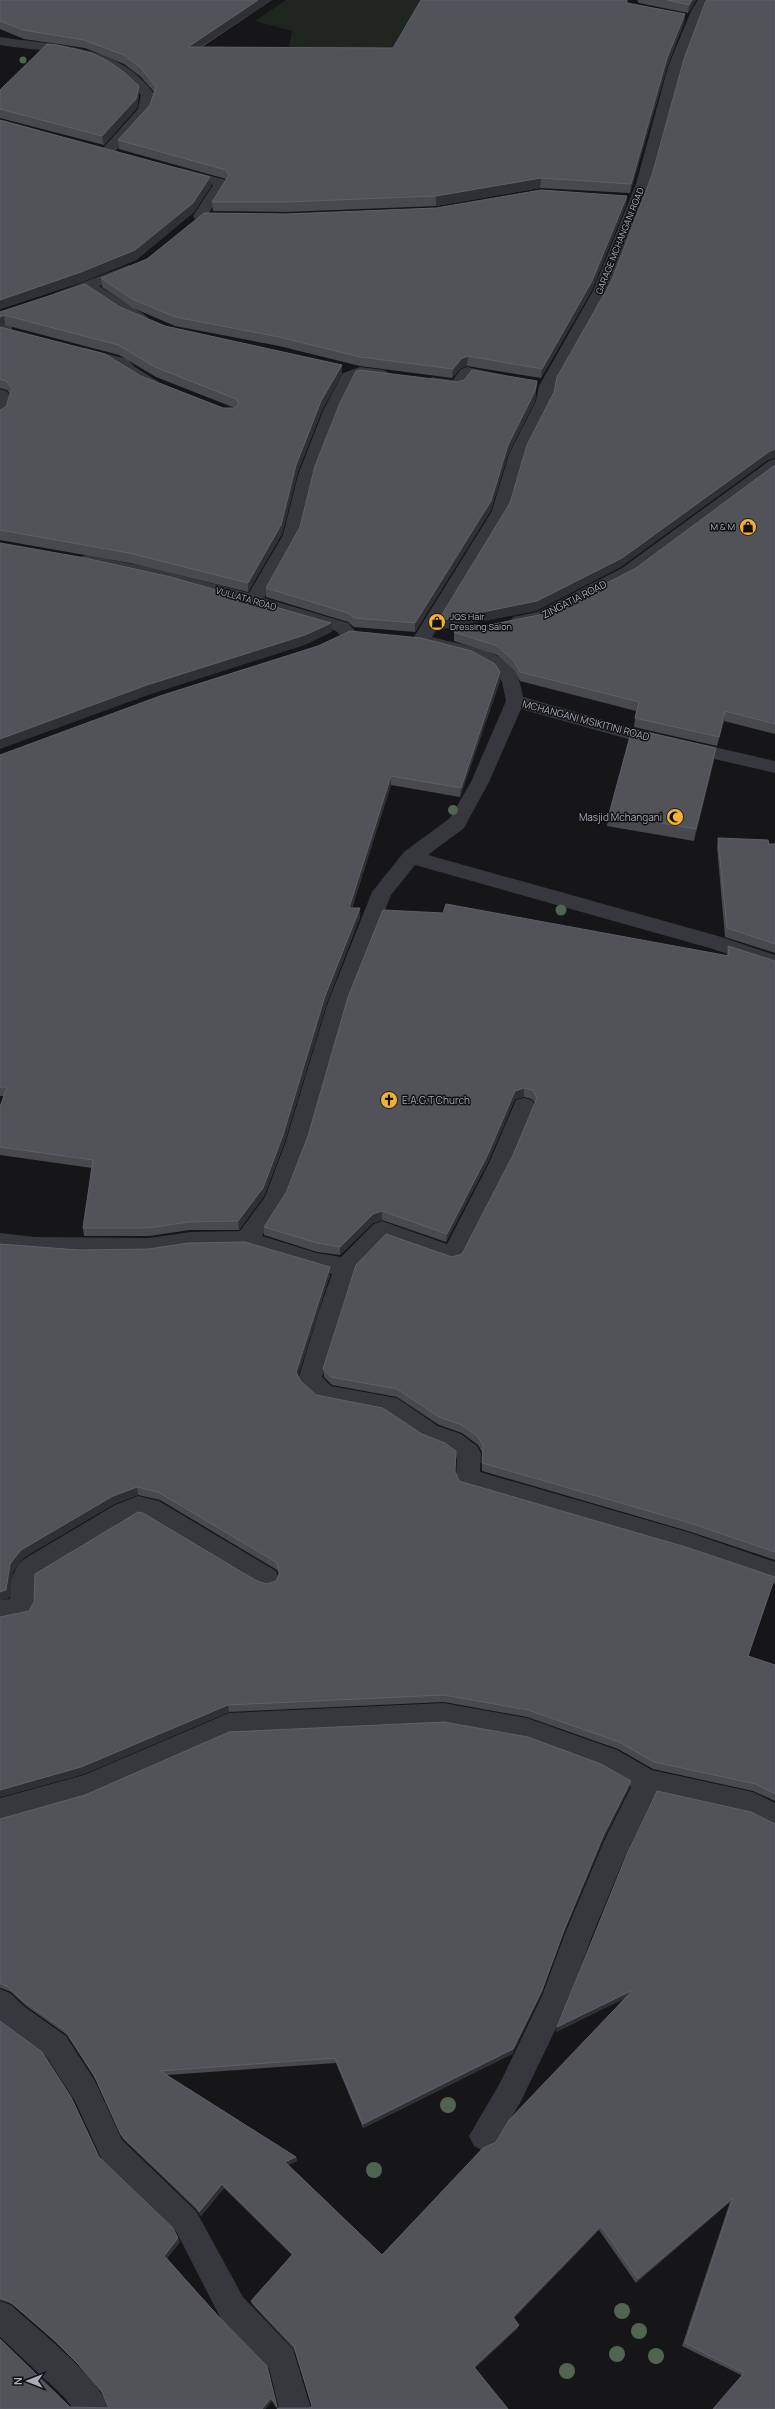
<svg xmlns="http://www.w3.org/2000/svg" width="775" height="2409" viewBox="0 0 775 2409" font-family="Manrope,sans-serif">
  <rect width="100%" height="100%" fill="#161618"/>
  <!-- green -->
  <path fill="#1e261f" d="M286,0h141l5,51 -144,2 4,-22 -37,-10z"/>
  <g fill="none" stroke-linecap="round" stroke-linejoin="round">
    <!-- minor -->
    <g fill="#37383d" fill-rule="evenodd">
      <path d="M698,0h13l-8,11 -21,56 -32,117 -41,107 -54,95 -3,15 -27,53 -17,57 -76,126c25,7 56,10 76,26 10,8 13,23 15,34l105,30 147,34v12l-147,-34 -107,-30 -32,73 -25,46 -36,27 290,81 57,19v15l-62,-21 -298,-84 -24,30 -44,110 -40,139 -22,57 -23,35 55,17 24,4 33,-33 8,-3 65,23 42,-81 27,-63 8,-2 8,2 3,6 -24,57 -51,99 -8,2 -66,-23 -31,31 -14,39 -19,66 9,9 66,12 41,28 23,8 16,12 4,7 -1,19 208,60 87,30v22l-87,-30 -229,-67 -3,-8 1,-21 -12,-9 -22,-8 -39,-27 -67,-12 -15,-15 -4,-7 21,-69 13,-37 -86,-25 -56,1 -41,6 -114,-1 -35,-4v-18l35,4 114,1 41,-6 50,-1 25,-34 20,-53 42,-139 45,-113 32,-40 46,-34 21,-36 35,-81 -4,-19 -6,-10 -24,-13 -57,-15 -3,-4 80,-129 17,-57 27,-53 3,-15 54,-95 43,-107 32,-117 23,-56z"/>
      <path d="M0,37c56,9 119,6 155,58l-5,18 -37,41h-10l-2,-3 2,-3 35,-39 3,-14c-40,-47 -85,-41 -141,-50z"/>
      <path d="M181,168l45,12 2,3 -23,36h-10l-2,-3 20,-31 -37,-10 -2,-3 2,-3z"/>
      <path d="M129,265l7,4 -2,3 -35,14 46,29 3,3 -3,3h-10l-49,-30 -26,10 -8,-5 3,-3z"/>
      <path d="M7,309l8,5 -7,33 -8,5v-39z"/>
      <path d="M85,348l42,11 8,8 24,15 -8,5c-14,-4 -23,-13 -35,-21 -9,-6 -26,-7 -37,-10l-2,-3z"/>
      <path d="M360,367l24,3 8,5c-7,10 -26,0 -37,4l-16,32 -25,64 -15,60 -35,63 84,25 9,10 -3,4h-12l-6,-6 -153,-44 -101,-23 -3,-4 3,-4 6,-1 64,13 97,25 34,-58 15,-60 25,-64 20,-38z"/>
      <path d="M467,367l37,8 2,3 -8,5 -27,-6c-2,4 -5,8 -8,11 -5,4 -35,0 -39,-6l8,-5 21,3 8,-11z"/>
      <path d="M0,389l6,2 6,6 -6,19 -6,2z"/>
      <path d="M775,459v13c-45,33 -212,167 -262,153l-3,-4 3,-4 24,-5 85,-44 147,-107z"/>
      <path d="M138,1496l21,5 117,70 3,8 -3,8 -9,3 -9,-3 -113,-68 -6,-1 -103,62 -1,29 -4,8 -31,7v-24l10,-1c1,-17 1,-28 14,-40l91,-54z"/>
      <path d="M444,1703l83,15 90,32 35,20 101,22 22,11v27l-26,-13 -95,-21 -30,63 -32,77 -28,76 -44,91 -26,43 -10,5 -10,-5 -5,-10 31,-53 42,-87 22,-60 40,-95 27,-54 -31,-18 -73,-27 -83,-15 -214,10 -144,63 -86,24v-26l84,-23 145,-62z"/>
      <path d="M0,1989l10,4 15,14 41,29 29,45 27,59 74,71 47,86 50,52 18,60h-32l-10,-41 -48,-49 -45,-88 -74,-71 -27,-59 -29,-45 -46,-34z"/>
      <path d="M0,2301l11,4c29,27 84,68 99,104h-36l-11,-13 -63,-59z"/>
    </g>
  </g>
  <!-- trees -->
  <g fill="#506452">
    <circle cx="23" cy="60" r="3.5"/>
    <circle cx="453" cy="810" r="5"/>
    <circle cx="561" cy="910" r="5.5"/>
    <circle cx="448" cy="2105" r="8"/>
    <circle cx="374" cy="2170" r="8"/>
    <circle cx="622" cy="2311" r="8"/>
    <circle cx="639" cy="2331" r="8"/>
    <circle cx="617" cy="2354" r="8"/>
    <circle cx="656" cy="2356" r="8"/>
    <circle cx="567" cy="2371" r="8"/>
  </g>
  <!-- wall -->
  <g fill="#47494d" fill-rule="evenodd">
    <path d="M0,0h272l-70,47 191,1 234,-45 58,11 -1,9 -17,44 -37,126 -90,-5 -104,18 -150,6 -73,-1 -1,-9 14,-23 -107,-30 -1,-9 32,-35 4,-13 -13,-15 -17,-13 -39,-16 -61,-9 -24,-10z"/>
    <path d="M637,0h59l-8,13 -49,-10z"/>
    <path d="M0,90l139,5 -2,13 -33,37 -104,-27v2l210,57 1,9 -17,26 -58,48 -54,22 -82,27z"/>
    <path d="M627,196l-1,9 -34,85 -51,88 -74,-12 -6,2 -9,10 -92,-12 -81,-20 -104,-20 -42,-18 -31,-21 -1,-9 185,-64 150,-6z"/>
    <path d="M120,307l45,19 177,48 -20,36 -25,64 -15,60 -34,58 -118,-29 -130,-23v2v-132l6,-3 4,-13 -3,-4 -7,-2v-76zM5,325l114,30 37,22 79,31h-12l-82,-32 -141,-49z"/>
    <path d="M537,381l-2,20 -27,53 -17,56 -76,122 -61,-5 -6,-5 -82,-25v-9l191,-206z"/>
    <path d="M775,465v269l-51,-13 -7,25 -83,-19 1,-9 1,-7 -116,-30 -6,-11 -17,-15 -43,-14v-9l95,-19 87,-45z"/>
    <path d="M500,672v9l-40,116 -69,-12 -39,123 8,9 -34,88 -42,139 -20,52 -25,34h-49l-41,6h-65l-1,-8 9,-60 -92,-13v-48l4,-11h-4v-341z"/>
    <path d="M714,760l-20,81 -87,-15 2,-12z"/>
    <path d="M718,838l51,6h6v109l-50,-16 -8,-90z"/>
    <path d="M728,946l47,15v599l-87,-29 -206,-60v-19l-4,-7 -16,-12 -23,-8 -42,-28 -65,-12 -8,-8 -1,-8 129,-112 10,-3 51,-99 22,-52 -3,-4 -8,-2 -9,2 -27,63 -42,80 -64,-22 -9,3 -33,32 -23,-3 -53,-17v-8l463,-272z"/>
    <path d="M0,1244l330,31 -32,100 2,5 16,15 139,76 4,10 289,175 27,9v136l-22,-10 -100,-22 -35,-20 -91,-32 -83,-15 -215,10 -145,62 -84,23v-180l257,-36 10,3 9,-3 3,-6 -2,-5 -117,-70 -22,-5 -24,9 -91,54 -10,14 -4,26 -9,2z"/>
    <path d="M629,1788l-26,52 -40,95 -22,60 -29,59 -149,74 -27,-65 -169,12 129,82 1,4 -9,4 94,90 114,-113 129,-144 -69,34 101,-241 118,618 -34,-34 -59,-29 48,-144 -94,81 -37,-53 -85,88 4,10 -43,40 33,41h-230l-1,-1h33l2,-2 -18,-57 -42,-45 -1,-3 41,-46 -68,-67 -23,28 -4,-6 -74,-71 -27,-59 -29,-45 -41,-29 -15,-14 -10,-4h-1v-169z"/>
    <path d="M0,2021l99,136 79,81 2,4 -13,16 52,59 49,52 9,40 -5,-8 -7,8 -195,-2 39,1 -7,-16 -21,-26 -29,-27 -40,-35 -12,-4z"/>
  </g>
  <!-- shaded-wall -->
  <g fill="#2f3033">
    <path d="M258,0h14l-84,55v-8z"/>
    <path d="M692,0h4l-8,13 1,-8z"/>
    <path d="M685,14l-1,9 -17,44 -37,126 1,-9 36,-126z"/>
    <path d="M139,86v9l-2,13 -33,37 -2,-9z"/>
    <path d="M210,177l1,9 -17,26 -58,48 -54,22 -82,27v-9z"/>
    <path d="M541,178l-1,10 -104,18v-10z"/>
    <path d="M627,196l-1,9 -34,85 -51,88 1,-9z"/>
    <path d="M4,315l1,10 -5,2v-10z"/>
    <path d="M468,356l-1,10 -6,2 -9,10 1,-9 8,-10z"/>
    <path d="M342,365v9l-20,36 -25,64 -15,60 -34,58v-9l48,-118 25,-64z"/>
    <path d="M537,381l-2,20 -27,53 -17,56 -76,122v-9l93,-178z"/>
    <path d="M775,449v9l-7,2 -147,107 -85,44 -98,19v-9l332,-170z"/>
    <path d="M331,623l1,9 -27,13 -157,50 -148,54v-10l147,-54z"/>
    <path d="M500,672v9l-40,116 1,-9z"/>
    <path d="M725,711l-1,10 -7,25 2,-9z"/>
    <path d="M716,748l-2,12 -20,81 2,-12z"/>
    <path d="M391,776v9l-42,132v-9z"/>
    <path d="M360,908v9l-34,88 -42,139 -20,52 -25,34 -1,-9 87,-225z"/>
    <path d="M524,1088v9l-9,2 -27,63 -42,80 1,-8 68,-143z"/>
    <path d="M382,1211v9l-9,3 -33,32v-8l33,-33z"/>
    <path d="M330,1267v8l-33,105 -1,-8z"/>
    <path d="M137,1487l1,8 -24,9 -91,54 -10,14 -4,26 -9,2v-8l10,-28 11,-14 92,-54z"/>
    <path d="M228,1705l1,7 -145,62 -84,23v-7z"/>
    <path d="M631,1781l-2,7 -26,52 -40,95 -22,60 -29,59 -149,74v-4l201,-194 40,-96z"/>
    <path d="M633,1990l-1,5 -76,37 1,-5z"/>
    <path d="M296,2157l1,4 -11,5 -1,-4z"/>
    <path d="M222,2184l2,4 -23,28 -2,-4z"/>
    <path d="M733,2198l-3,4 -94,81 2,-4z"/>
    <path d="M601,2226l-2,4 -87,90 1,-3z"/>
    <path d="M178,2238l2,4 -14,17 -2,-3z"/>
    <path d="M519,2325l-1,3 -45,42 1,-3z"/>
    <path d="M271,2398l1,3 -7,8h-3z"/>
  </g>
  <!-- building -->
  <g fill="#525359" stroke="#5f6168">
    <path d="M0,0h258l-70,47 205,1 28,-48h206v3l58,11 -18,44 -36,126 -90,-6 -105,18 -150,6h-74l17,-27 -3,-5 -108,-30 32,-35 6,-18 -15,-19 -17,-13 -40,-15 -61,-10 -23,-9z"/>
    <path d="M668,0h24l-3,5z"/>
    <path d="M707,0h68v449l-5,2 -148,107 -85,43 -99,20 72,-118 17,-58 27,-53 3,-15 54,-95 41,-107 32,-116 21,-56z"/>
    <path d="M47,44l10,1 35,8 16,8 16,11 15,14 -3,13 -34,37 -102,-27v-19z"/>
    <path d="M0,120l210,57 -17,26 -58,47 -54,22 -81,28z"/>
    <path d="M541,190l86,6 -35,85 -50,88 -74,-13 -7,3 -8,10 -93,-12 -81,-20 -104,-20 -43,-18 -31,-21 46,-19 57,-46 82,1 150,-6z"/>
    <path d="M85,284l35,23 45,19 177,39 -21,36 -25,64 -15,60 -33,58 -119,-30 -129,-23v-120l6,-3 6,-19 -6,-7 -6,-2v-52l105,27 36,22 82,32h12l4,-4 -3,-5 -81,-32 -37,-22 -114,-30 -4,2v-5z"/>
    <path d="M361,370l96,12 7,-2 8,-10 65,11 -2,10 -27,54 -17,56 -76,122 -61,-5 -6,-5 -82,-25 34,-61 15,-61 25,-63 16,-32z"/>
    <path d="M775,465v259l-50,-13 -6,26 -84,-19 4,-16 -119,-30 -6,-11 -17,-15 -43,-14 95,-19 87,-45z"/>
    <path d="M0,543l85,15 86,19 160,46 -26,12 -158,50 -147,54z"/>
    <path d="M350,631l71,7 51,13 23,13 5,8 -39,116 -70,-12 -42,132h11l-35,88 -42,139 -20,53 -25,33 -49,1 -41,6h-65l10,-68 -93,-13v-40l7,-20h-7v-332l160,-59 158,-50z"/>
    <path d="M632,729l84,19 -20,81 -87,-15z"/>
    <path d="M718,838l50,2 1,4h6v100l-48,-16z"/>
    <path d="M446,904l283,52 -1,-10 47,15v591l-85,-29 -208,-60 1,-18 -5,-8 -16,-12 -23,-8 -42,-28 -66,-12 -8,-8 33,-104 30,-31 66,23 10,-3 51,-99 24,-57 -4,-8 -9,-2 -9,3 -27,63 -41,80 -65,-23 -9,3 -33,33 -23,-4 -53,-16 22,-34 22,-57 40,-139 35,-87 60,3z"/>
    <path d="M245,1242l85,25 -34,105 4,8 16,15 67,13 39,26 23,9 11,8 -1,20 4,10 230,67 86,29 -27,79 27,9v129l-19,-10 -102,-22 -35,-20 -91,-32 -84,-15 -216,10 -147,62 -81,23v-173l29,-6 5,-9 1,-28 103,-62 5,1 114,68 10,3 9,-3 4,-9 -4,-10 -118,-70 -21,-5 -24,9 -92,54 -11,14 -4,26 -6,2v-348l79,6 69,-1 41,-6z"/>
    <path d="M444,1722l84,15 73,27 30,17 -27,53 -40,96 -22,60 -29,59 -150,75 -28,-66 -175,13 136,86 -11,5 97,93 101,-107 13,-6 13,-22 124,-130 -76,37 70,-173 30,-63 94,21 24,12v585h-62l31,-36 -59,-30 48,-145 -95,81 -37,-53 -88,91 6,8 -45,42 34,42h-230l-1,-1h33l2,-2 -18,-60 -43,-45 42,-47 -71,-70 -23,28 -3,-6 -75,-71 -27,-60 -29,-45 -42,-29 -15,-14 -8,-4v-164l85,-24 144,-63z"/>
    <path d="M0,2021l42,31 29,45 28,60 74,71 5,10 -14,18 55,61 48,49 10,41 -6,-9 -9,11h-262v-70l70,68 39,1 -7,-16 -24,-28 -28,-28 -41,-35 -9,-3z"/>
  </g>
  <!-- icons -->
  <defs>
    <g id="shop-disc" transform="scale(0.9)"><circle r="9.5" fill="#f2b134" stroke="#111113"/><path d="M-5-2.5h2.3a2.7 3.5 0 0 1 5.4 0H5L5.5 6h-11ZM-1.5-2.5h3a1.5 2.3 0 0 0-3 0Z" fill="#111"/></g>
    <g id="mosque-disc" transform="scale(0.9)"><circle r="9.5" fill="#f2b134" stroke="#111113"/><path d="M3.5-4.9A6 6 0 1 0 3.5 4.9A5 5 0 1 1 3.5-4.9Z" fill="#111"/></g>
    <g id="church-disc" transform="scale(0.9)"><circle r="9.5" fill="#f2b134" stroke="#111113"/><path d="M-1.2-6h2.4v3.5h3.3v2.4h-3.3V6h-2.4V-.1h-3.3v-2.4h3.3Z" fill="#111"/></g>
  </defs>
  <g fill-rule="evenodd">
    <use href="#shop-disc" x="748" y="527"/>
    <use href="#shop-disc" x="437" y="622"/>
    <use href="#mosque-disc" x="675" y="817"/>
    <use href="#church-disc" x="389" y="1100"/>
  </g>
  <g text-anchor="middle" stroke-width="3" stroke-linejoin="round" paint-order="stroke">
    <!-- far-street labels -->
    <g font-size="9" fill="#a8adb8" stroke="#111113">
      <text transform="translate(620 241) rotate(-68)" y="3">GARAGE MCHANGANI ROAD</text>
      <text transform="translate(246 599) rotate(16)" y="3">VULLATA ROAD</text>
    </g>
    <!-- far-poi labels -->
    <g font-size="9" fill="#a8adb8" stroke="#111113" text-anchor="end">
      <text x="735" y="530">M &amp; M</text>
      <text x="450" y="620" text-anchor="start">JQS Hair<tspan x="450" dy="10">Dressing Salon</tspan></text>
    </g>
    <!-- street labels -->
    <g font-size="10" fill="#a8adb8" stroke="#111113">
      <text transform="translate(574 599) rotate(-27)" y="4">ZINGATIA ROAD</text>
      <text transform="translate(586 720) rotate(15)" y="4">MCHANGANI MSIKITINI ROAD</text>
    </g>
    <!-- poi labels -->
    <g font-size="10" fill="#a8adb8" stroke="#111113" text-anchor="end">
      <text x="662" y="821">Masjid Mchangani</text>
      <text x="402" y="1104" text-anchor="start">E.A.G.T Church</text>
    </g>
  </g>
  <!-- north arrow -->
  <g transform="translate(28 2381) rotate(270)" stroke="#111113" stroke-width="3" paint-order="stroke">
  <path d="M0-3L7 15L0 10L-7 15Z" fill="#a8adb8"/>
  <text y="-6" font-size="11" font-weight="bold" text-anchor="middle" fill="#a8adb8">N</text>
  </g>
</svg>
